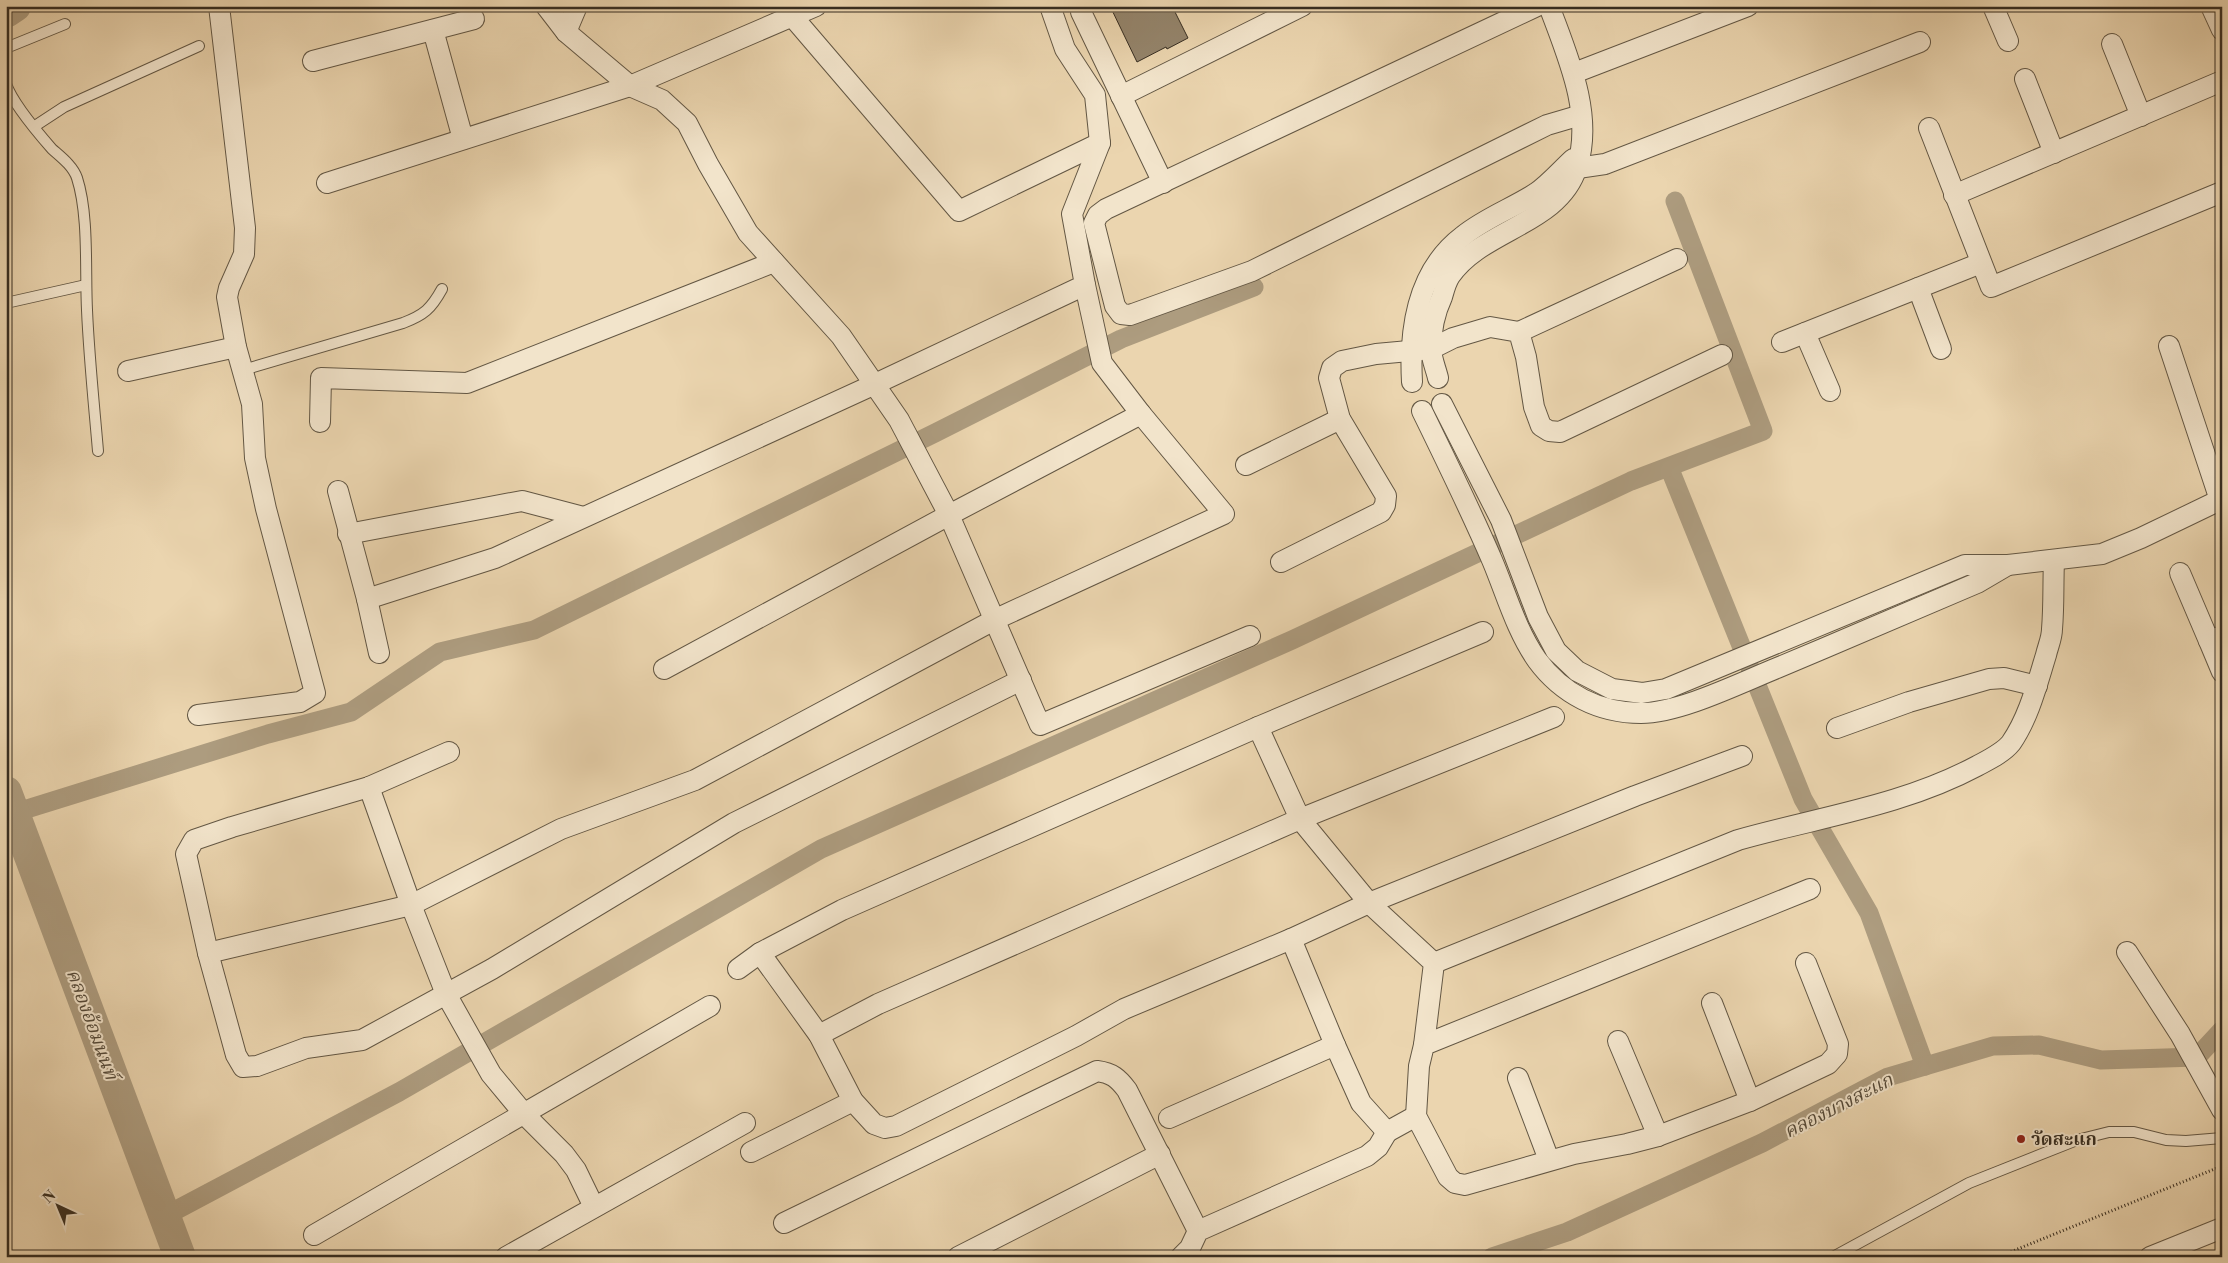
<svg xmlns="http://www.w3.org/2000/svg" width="2228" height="1263" viewBox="0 0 2228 1263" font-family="'Libre Bodoni','Noto Serif Thai',serif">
  <rect width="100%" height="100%" fill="#ebd5af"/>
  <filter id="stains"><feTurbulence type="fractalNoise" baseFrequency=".004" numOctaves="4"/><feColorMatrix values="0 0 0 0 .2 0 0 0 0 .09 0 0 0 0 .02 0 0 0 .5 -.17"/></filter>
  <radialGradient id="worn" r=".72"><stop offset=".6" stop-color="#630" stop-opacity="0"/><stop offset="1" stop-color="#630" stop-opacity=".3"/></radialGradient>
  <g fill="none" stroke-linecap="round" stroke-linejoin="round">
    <!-- canal -->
    <g stroke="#ad9c7f" stroke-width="19">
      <path d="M1669,467l134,332 66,114 56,153"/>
      <path d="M14,813l254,-79 83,-22 89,-60 94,-22 401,-197 186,-94 133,-52"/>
      <path d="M165,1216l234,-124 422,-243 471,-209 339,-159 132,-50 -88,-230"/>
      <path d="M1492,1257l75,-25 195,-89 126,-66 105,-31 46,-1 62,15 96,-3 25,-27"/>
    </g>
    <!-- river -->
    <g stroke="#ad9c7f" stroke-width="32">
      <path d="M6,12l9,-6"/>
      <path d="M6,792l174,465"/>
    </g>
  </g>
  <!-- building -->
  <path fill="#94846b" stroke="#362d21" d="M1110,6h62l16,32 -21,11 -1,-2 -29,15z"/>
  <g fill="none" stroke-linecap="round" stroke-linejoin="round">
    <!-- service casing -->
    <g stroke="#635744" stroke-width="12">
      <g id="service">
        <path d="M6,48l59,-24"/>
        <path d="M6,84c7,20 32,49 46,65 9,8 21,17 25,29 12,37 8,93 10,132 2,47 7,94 11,141"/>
        <path d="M35,126l29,-19 135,-61"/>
        <path d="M6,303l80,-18"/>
        <path d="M243,370l160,-47c21,-8 28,-14 39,-34"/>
        <path d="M1833,1257l136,-74 108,-43 32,-8h25l32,8 20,1 36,-3"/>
      </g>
    </g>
    <!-- minor casing -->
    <g stroke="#635744" stroke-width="22">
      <g id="minor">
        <path d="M546,6l20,26 64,54 32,14 25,23 21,41 40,69 93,103 58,84 50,95 91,210 210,-89"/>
        <path d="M788,6l4,10 167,195 141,-68"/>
        <path d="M1081,6v6l82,171"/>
        <path d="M1537,6l-431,203 -8,6 -4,8 21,83 6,8 9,1 122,-44 295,-146 34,-10"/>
        <path d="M1993,6l15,35"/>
        <path d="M2211,6l11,24"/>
        <path d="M433,30l30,109"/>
        <path d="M566,32l11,-26"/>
        <path d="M2112,44l29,72"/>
        <path d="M313,61l161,-42"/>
        <path d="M1574,73l174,-67"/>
        <path d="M2025,79l29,74"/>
        <path d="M1121,96l181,-90"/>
        <path d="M1929,128l62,159 231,-95"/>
        <path d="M1564,170l41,-6 315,-122"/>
        <path d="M327,183l303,-97 186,-80"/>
        <path d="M1954,195l268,-114"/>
        <path d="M1918,288l23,61"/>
        <path d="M1519,332l158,-73"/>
        <path d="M1805,333l25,58"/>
        <path d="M1782,342l199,-79"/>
        <path d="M2169,346l51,154"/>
        <path d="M128,371l108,-24"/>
        <path d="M1438,378c-2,-9 -7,-20 -7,-30 0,-16 4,-36 11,-51 2,-7 4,-15 8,-21 32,-47 109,-51 127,-109 17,-53 -10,-112 -28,-161"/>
        <path d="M1412,382c-3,-54 6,-112 51,-146 22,-18 50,-28 73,-43 13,-9 25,-23 37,-34"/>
        <path d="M1442,404l59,116 37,97 18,34 21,20 35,18 30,4 24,-4 299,-124h43l94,-11 39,-16 81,-39"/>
        <path d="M1422,411c24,49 48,98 70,149 14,33 24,70 45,100 25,34 62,53 104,53 39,0 99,-30 136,-45 67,-28 134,-57 200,-85l29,-17"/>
        <path d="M320,422l1,-44 146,5 307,-121"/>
        <path d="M1246,465l94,-46"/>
        <path d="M338,491l29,108 12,54"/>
        <path d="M348,534l174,-33 61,16"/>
        <path d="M1281,562l100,-50 4,-7 1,-9 -46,-77 -11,-41 3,-10 10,-7 34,-7 55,-5 22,-11 37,-11 29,5 7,25 8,50 7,19 8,5 11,1 162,-77"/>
        <path d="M2180,573l29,68"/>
        <path d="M367,599l128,-41 378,-173 212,-100 -13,-71 28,-71 -5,-48 -30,-46 -15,-43"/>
        <path d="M2222,636l-13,5 13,31"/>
        <path d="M664,669l285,-154 192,-101"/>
        <path d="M198,715l102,-13 15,-9 -49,-184 -11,-51 -3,-54 -16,-57 -9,-50 2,-9 15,-34 1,-26 -26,-222"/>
        <path d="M1258,727l42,92 69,84 65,60 -10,82"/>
        <path d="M1837,728l72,-26 80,-23 15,-1 33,8"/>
        <path d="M449,752l-80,35 -137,40 -38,13 -8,14 22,99 28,102 7,12 14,-1 49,-18 56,-8 130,-71 242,-146 287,-143"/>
        <path d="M369,787l42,118 35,89 45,80 34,41 39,39 12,16 18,37"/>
        <path d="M1291,939l44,106 26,58 26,29 29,-16"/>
        <path d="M2127,952l53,82 42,76"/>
        <path d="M208,953l203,-48 150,-76 134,-49 301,-161 228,-105 -83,-100 -39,-51 -17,-78"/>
        <path d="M760,953l59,82 34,66 21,23 11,4 11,-2 180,-90 48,-27 167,-70 78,-36 266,-107 107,-40"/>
        <path d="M1434,963l304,-123c81,-23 164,-34 239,-74 11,-6 26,-13 34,-23 18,-26 26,-59 35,-88 2,-9 6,-17 6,-26 2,-23 1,-46 2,-68"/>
        <path d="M1806,963l32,81 -1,10 -9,10 -78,37 -92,35 -31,8 -53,10 -109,31 -10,-2 -7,-6 -32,-61 3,-50 5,-21 386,-156"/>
        <path d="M738,969l22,-16 82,-43 416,-183 225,-95"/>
        <path d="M1712,1003l38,98"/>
        <path d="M819,1035l59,-31 422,-185 254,-102"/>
        <path d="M1618,1041l40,95"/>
        <path d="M1518,1078l31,82"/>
        <path d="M1169,1118l166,-73"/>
        <path d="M751,1152l102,-51"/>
        <path d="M784,1223l313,-152c15,2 21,7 30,19l71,141"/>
        <path d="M314,1235l396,-229"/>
        <path d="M506,1257l239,-134"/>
        <path d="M958,1257l202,-103"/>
        <path d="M1181,1257l9,-9 8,-17 169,-75 11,-9 9,-15"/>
        <path d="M2150,1257l72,-29"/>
      </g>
    </g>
    <!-- path -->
    <path stroke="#362d21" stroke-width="3" stroke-dasharray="1 2.5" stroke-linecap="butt" d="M1998,1257l224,-91"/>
    <!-- service -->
    <use href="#service" stroke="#f2e4cb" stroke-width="10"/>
    <!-- minor -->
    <use href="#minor" stroke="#f2e4cb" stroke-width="20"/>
  </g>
  <!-- markers -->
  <circle fill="#8f2418" stroke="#f2e4cb" stroke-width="2" cx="2021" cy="1139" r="5"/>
  <g text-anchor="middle" stroke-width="4" stroke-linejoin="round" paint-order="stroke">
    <!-- poi labels -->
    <g font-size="18" font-weight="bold" fill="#362d21" stroke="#f2e4cb" text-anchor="start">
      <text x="2031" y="1145">วัดสะแก</text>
    </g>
    <!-- water labels -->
    <g font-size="19" font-style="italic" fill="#544938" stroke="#f2e4cb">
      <text transform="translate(93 1024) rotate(70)" y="7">คลองอ้อมนนท์</text>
      <text transform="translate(1838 1105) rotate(-27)" y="7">คลองบางสะแก</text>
    </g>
  </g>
  <!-- margin -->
  <rect width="2228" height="1263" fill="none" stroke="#ebd5af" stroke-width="25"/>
  <rect x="8" y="8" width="2213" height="1248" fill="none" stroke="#362d21" stroke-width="2.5"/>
  <rect x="12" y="12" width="2203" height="1238" fill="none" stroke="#362d21"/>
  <!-- north arrow -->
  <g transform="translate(58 1206) rotate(316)" stroke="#f2e4cb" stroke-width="4" paint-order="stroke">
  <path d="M0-4L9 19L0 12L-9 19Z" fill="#362d21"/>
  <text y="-8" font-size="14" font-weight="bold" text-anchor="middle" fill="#362d21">N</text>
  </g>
  <rect width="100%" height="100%" filter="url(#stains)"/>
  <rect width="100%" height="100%" fill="url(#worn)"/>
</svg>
